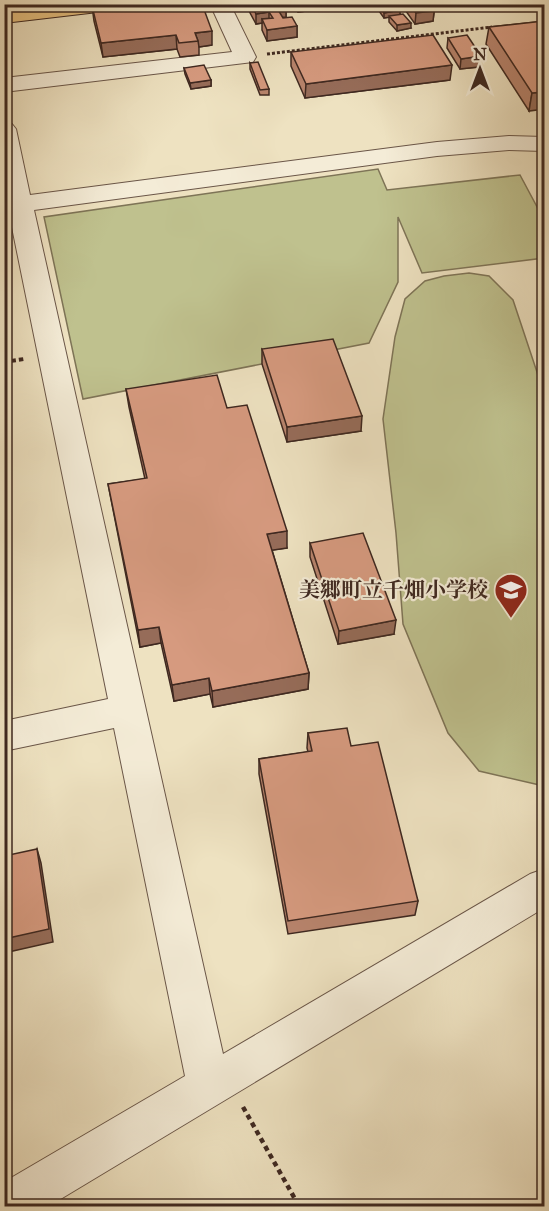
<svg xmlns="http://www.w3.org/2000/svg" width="549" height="1211" viewBox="0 0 549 1211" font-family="'IM FELL Great Primer','Noto Serif JP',serif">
  <rect width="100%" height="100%" fill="#eee2c1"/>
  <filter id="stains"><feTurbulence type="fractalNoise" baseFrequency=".00333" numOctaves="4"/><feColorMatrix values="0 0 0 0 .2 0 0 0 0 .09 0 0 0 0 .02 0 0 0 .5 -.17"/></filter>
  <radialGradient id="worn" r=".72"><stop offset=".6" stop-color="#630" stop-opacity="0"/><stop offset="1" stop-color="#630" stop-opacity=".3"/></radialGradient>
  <!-- green -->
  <g fill="#bfc18e" stroke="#7e7457" stroke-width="1.5">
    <path d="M378,169l9,21 133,-15 24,45v38l-122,15 -24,-56v65l-29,61 -286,56 -39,-182z"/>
    <path d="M469,273l20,3 24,24 31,93v393l-65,-15 -31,-38 -45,-109 -7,-91 -13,-114 12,-82 10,-38 20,-18 19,-5z"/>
  </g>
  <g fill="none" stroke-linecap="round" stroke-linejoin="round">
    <!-- minor casing -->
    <g stroke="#6a5648" stroke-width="2">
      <g id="minor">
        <path d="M210,4h20l26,53 -3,5 -249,30v-14l228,-26z"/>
        <path d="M4,122l8,2 4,5 14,66 407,-53 72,-6 35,1v14l-35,-1 -72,6 -403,54 189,844 307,-180 14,-5v39l-495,298h-45v-24l181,-106 -71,-348 -110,23v-30l104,-22 -104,-511z"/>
      </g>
    </g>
    <!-- major casing -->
    <g stroke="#3e2820" stroke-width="2">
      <path id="major" d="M58,4h67l-3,4 -7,2 -111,13v-12z"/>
    </g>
    <!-- path-far2 -->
    <path stroke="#3e2820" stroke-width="3" stroke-dasharray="3 2" stroke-linecap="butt" d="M267,54l225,-27"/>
    <!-- path-far1 -->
    <path stroke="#3e2820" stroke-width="4" stroke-dasharray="4.5 3" stroke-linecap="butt" d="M4,362l20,-3"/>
    <!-- path -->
    <path stroke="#3e2820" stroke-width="4.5" stroke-dasharray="5 4" stroke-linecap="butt" d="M243,1107l56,99"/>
    <!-- minor -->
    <use href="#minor" fill="#f4ecd7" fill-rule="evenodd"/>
    <!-- major -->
    <use href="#major" fill="#e7c180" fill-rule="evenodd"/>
  </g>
  <!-- wall -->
  <g fill="#b8846d" stroke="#3e2820" stroke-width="1.5">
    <path d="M9,4h16l-1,3h-15z"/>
    <path d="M248,4h37l1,3v10h-4l15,9v11l-30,4 -5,-11v-7l-6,1 -8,-15z"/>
    <path d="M294,4h22v6l-18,2z"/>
    <path d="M363,4h33l4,10 11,14 -14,3 -8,-9v-5l-5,1 -5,-7v-5l-14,2z"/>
    <path d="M401,4h34l-2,17 -18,3z"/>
    <path d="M437,4h18v5l-13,2z"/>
    <path d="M92,6l120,39 -13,2v8l-19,2 -3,-8 -74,8 -9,-36z"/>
    <path d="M544,21l-15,90 -43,-67 3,-17z"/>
    <path d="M448,38l31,29 -19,2 -13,-21z"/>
    <path d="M291,52l159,28 -145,18 -14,-32z"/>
    <path d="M250,63l19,26v6h-9l-10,-26z"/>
    <path d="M184,68l27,12v6l-20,3 -6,-15z"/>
    <path d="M262,349l99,82 -74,11 -25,-78z"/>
    <path d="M126,389l101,19 60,140 -15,2 37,123 -1,16 -95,18 -3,-13 -36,7 -13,-58 -21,4 -32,-163 37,-5 -16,-72z"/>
    <path d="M310,543l84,91 -56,10 -28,-87z"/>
    <path d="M308,733l43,13 67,155 -3,14 -127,19 -29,-160v-15l49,-7 -1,-4z"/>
  </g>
  <!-- shaded-wall -->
  <g fill="#966c59" stroke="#3e2820" stroke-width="1.5">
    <path d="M365,4h27l-27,4z"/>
    <path d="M429,4h6l-2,17 -18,3 1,-11z"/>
    <path d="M443,4h12v5l-13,2z"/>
    <path d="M316,5v5l-18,2v-5z"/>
    <path d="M286,7v10l-9,1v-10z"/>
    <path d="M400,10v6l-16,2v-5z"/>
    <path d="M269,12v10l-7,-3v4l-6,1v-10z"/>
    <path d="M411,23v5l-14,3v-6z"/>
    <path d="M297,26v11l-30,4v-11z"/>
    <path d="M212,31v14l-13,2 -1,-6 -3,-8z"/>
    <path d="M176,35l1,14 -74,8 -2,-14z"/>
    <path d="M481,56l-2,11 -19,2 1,-10z"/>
    <path d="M452,65l-2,15 -145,18 1,-14z"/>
    <path d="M211,80v6l-20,3 -1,-6z"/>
    <path d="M544,92v17l-15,2 3,-18z"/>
    <path d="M362,416l-1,15 -74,11v-15z"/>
    <path d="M287,531v17l-20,3v-17z"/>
    <path d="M396,620l-2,14 -56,10 1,-13z"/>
    <path d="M159,627l2,16 -21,4 -2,-17z"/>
    <path d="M309,673l-1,16 -95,18 -1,-16z"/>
    <path d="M209,678l1,16 -36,7 -2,-16z"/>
    <path d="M37,849l4,14 12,79 -49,11v-14z"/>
    <path d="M4,992l5,35 -5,1z"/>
  </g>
  <!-- building -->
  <g fill="#d69a7f" stroke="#3e2820" stroke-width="1.5">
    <path d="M111,4h91l10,27 -17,2 3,8 -19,2 -3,-8 -75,8 -9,-37z"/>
    <path d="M251,4h34l1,3 -9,1 6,10 9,-1 5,9 -30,4 -5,-11 11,-1 -4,-6 -13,2z"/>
    <path d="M297,4h19v1l-18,2z"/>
    <path d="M385,4h11l4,6 -16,3 -5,-8z"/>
    <path d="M409,4h20l5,7 -18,2z"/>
    <path d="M403,14l8,9 -14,2 -8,-9z"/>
    <path d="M544,21v71l-12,1 -43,-66z"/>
    <path d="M433,35l19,30 -146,19 -15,-32z"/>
    <path d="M467,35l14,21 -20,3 -13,-21z"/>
    <path d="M258,62l11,27 -9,1 -10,-27z"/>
    <path d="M204,65l7,15 -21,3 -6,-15z"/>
    <path d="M333,339l29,77 -75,11 -25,-78z"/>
    <path d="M217,375l10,33 20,-3 40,126 -20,3 42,139 -97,18 -3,-13 -37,7 -13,-58 -21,3 -30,-146 39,-6 -21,-89z"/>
    <path d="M363,533l33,87 -57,11 -29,-88z"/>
    <path d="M347,728l4,18 27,-4 40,159 -130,20 -29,-162 53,-8 -4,-18z"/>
    <path d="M37,849l12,80 -45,10v-83z"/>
  </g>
  <!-- icons -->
  <defs>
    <g id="school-pin" transform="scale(1.725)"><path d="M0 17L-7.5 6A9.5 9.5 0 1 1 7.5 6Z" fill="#8f2418" stroke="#f4ecd7"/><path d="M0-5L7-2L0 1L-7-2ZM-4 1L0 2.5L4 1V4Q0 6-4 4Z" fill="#fff"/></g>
  </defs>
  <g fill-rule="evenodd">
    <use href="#school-pin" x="511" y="590"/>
  </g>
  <g text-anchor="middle" stroke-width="4.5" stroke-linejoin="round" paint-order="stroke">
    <!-- poi labels -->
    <g font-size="21" font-weight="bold" fill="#3e2820" stroke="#f4ecd7" text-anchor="end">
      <text x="488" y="597">美郷町立千畑小学校</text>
    </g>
  </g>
  <!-- margin -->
  <rect width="549" height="1211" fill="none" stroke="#eee2c1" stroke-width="24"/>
  <rect x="6" y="6" width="537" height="1199" fill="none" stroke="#3e2820" stroke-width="3"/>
  <rect x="12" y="12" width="525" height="1187" fill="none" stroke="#3e2820" stroke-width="1.5"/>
  <!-- north arrow -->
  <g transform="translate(480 69)" stroke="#f4ecd7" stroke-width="4.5" paint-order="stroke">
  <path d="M0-4.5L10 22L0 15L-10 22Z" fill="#3e2820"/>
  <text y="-9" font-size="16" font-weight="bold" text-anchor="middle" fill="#3e2820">N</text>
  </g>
  <rect width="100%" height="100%" filter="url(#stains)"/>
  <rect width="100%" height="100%" fill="url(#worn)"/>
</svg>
